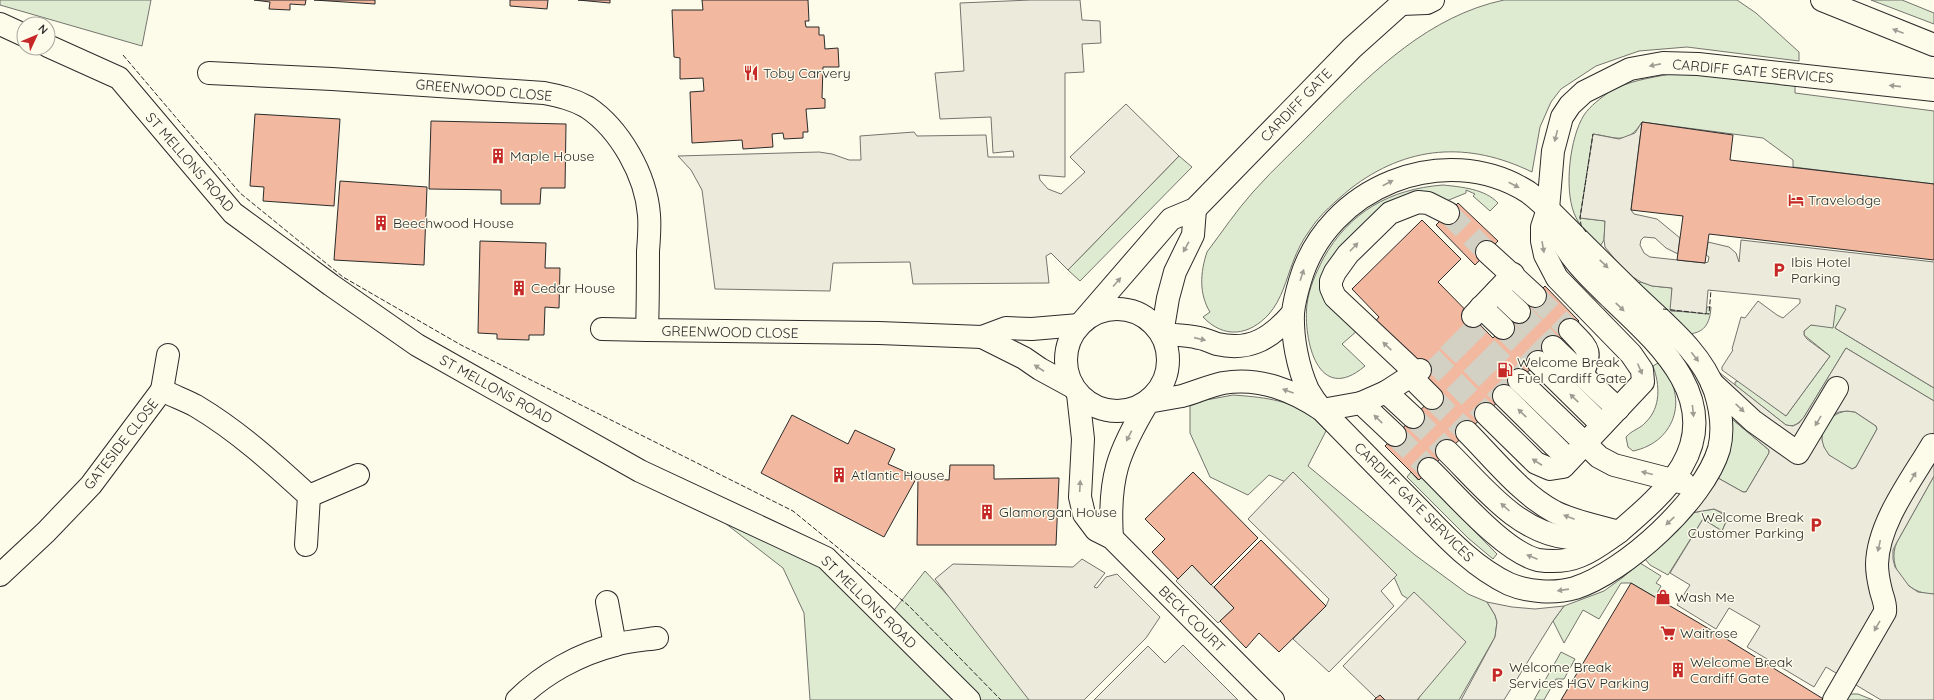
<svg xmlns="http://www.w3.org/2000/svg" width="1934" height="700" viewBox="0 0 1934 700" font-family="Quicksand,sans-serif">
  <rect width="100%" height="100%" fill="#fdfbea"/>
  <!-- green -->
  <g fill="#deebd1" stroke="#74746e">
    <path d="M0,0h151l-9,46 -142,-41z"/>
    <path d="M1504,0h233l19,13 43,39v9l-112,-14 -48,4 -43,15 -35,23 -10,13 -11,25 -8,45c-64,-31 -125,-27 -182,17 -14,12 -30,25 -40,41 -7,9 -13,21 -17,32 -7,18 -11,37 -24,52 -20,22 -45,25 -66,3l7,-5c-11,-18 -10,-39 -3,-60 15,-20 29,-41 46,-60 22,-25 47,-47 70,-71 52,-51 106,-105 181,-121z"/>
    <path d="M1871,0h31l32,13v11z"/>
    <path d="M1670,74l30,1 95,11v7l139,18v73l-141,-17v-7l-30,-22 -121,-16c-15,24 -26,15 -49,12l-13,84 25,3 -1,19 -5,8c-9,-11 -20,-22 -25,-35 -10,-25 -4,-76 10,-98 6,-9 17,-17 25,-23 18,-11 41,-14 61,-18z"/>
    <path d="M1179,156l13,11 -112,114 -12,-11z"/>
    <path d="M1443,185c19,2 42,4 55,18l-8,8 -17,-15 2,-2 -9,-4v3l-22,9 -11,-6 -105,73 30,61 -16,14 23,22c-47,40 -62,-26 -58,-62 2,-16 9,-31 16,-45 26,-47 67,-70 120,-74z"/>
    <path d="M1641,282l11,4 20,2 -1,23 35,2 1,-6h4c-1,17 -7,27 -25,27l-48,-51z"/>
    <path d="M1836,305l11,3 -12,20 99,60v13l-88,-53 -42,69c-5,6 -10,11 -18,8l-51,-40v-3l4,-1 47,35 44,-60 -26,-21v-4l7,-6h4z"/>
    <path d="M1658,363c32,31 19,79 -25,88l-5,-4 -2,-10c6,-7 14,-8 20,-15 15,-15 14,-37 7,-56z"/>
    <path d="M1233,395c26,2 56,4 78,21 5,4 10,10 15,15l-18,35 107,89 53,39 19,8 8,13 2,7 -2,15 -36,63h-41l13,-26 6,-57 -35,-22 -8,-18 -94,-89 -31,-13 -21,20 -38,-18 -20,-44v-27l16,-6z"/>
    <path d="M1847,411l8,1 21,14 1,3 -21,38 -4,2c-7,-4 -16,-8 -22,-13 -18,-16 -4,-43 17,-45z"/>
    <path d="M1732,419l37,31v3l-23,39h-3l-25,-14c11,-18 16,-38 14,-59z"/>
    <path d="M1411,472l7,8 3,-3 76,77 -4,5 -25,-21 -61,-61z"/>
    <path d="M1934,476v118c-28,1 -48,-28 -37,-52z"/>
    <path d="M1714,509c12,6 14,10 8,22l-19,-12 -35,56 -18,-10 -5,-6 46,-46z"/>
    <path d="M712,513l96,43 29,24 116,120h-143l-6,-87 -21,-45z"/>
    <path d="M1640,563l21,13 -5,7 5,3 -6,11 -24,-14h-10l-22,36 -16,-9 -19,33 -11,-22 11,-15 40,-15 18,-13z"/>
    <path d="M925,571l28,30 80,99h-58l-84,-86z"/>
    <path d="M1561,652l14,7 -11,20h-8l-12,21h-10z"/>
    <path d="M1851,694h7l15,6h-29z"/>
  </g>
  <!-- parking -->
  <g fill="#eceadb" stroke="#74746e" fill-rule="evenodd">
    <path d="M1031,0h49l2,20 18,1 1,22 -19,1 2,28 -19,1v104l-26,-2 1,5 8,9 13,5 24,-22 -15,-15 56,-53 53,52 -111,114 -17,-17 -5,3 3,27 -136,1 -3,-22 -77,1 -3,28 -115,-2 -13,-99 -11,-20 -13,-14 141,-4 13,2 17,6h12l-1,-24 54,-4 3,4 69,-1 2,22h26l-1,-6 -20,2 -2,-36 -51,2 -5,-46 29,-2 -4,-68z"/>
    <path d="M1642,122l-11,88 3,4 23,5 23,19 -2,16 -12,-6 -11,-10 -11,-1 -3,3 -1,5 4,8 6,4 55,6 3,-1 1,-5 -3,-2 2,-13 21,5 7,6 3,9 2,-22 193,22v126l-99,-60 11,-19 -10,-4 -3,23 -22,-3 -7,6v4l3,4 23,17 -44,60 -64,-46v-3l11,-17 -1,-1 9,-32 4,1 13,-17 19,14 6,3 17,-15v-4l-92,-9 -2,24 -36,-4 2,-22 -20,-2 -11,-4 -10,-6 -13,-13 -13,-16 -1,-7 1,-19 -25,-3 13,-84 26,5 16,-6z"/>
    <path d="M1846,348l88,53v75l-37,66 -4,8v9l2,8 14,19 9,6 16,2v106h-53l-55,-33 -12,20 -67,-40 13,-21 -31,-18 -13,21 -39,-24 13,-20 -20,-12 33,-54 19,12 4,-9 -3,-9 -9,-4 -23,4 27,-35 25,14h3l23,-39v-3l-37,-31 -3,-20 -9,-26 66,52 7,1 6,-3 5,-6zM1847,411l8,1 21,14 1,3 -21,38 -4,2 -23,-14 -5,-8 -2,-7v-9l9,-15 8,-4z"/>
    <path d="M1293,472l104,103 -16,16 13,15 -65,66 -36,-33 33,-33 3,-7 -81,-80z"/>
    <path d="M1082,559l23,14 -11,14 3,1 9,-11 11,-3 43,43 -14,21 -62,62h-55l-94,-121 18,-15 120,3z"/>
    <path d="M1192,565l42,43 -16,15 -42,-42z"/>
    <path d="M1414,592l52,50 -49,58h-32l-9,-2 -33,-32z"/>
    <path d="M1487,602l25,5 23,2 29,-3 -11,15 -49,79h-43l34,-63 2,-15 -2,-7z"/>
    <path d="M1183,645l55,55h-144l54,-54 17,17z"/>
  </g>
  <!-- building -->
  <g fill="#f2b8a0" stroke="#2b2b2b">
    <path d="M254,0h52l-1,5 -15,-1v6l-21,-1 1,-7z"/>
    <path d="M314,0h61v4z"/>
    <path d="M510,0h38l-1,9 -37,-3z"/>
    <path d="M578,0h32v3z"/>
    <path d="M702,0h106l1,21h-4l1,6h13v8h5l1,14 13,-1 1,19h-16l-1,31 3,1v9l-19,1 2,23h-5v6l-19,1 -1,-6 -11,1 1,13 -30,2 -1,-9 -50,3 -2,-51 14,-1 -1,-13 -23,1v-21l-6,-1 -2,-47h31z"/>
    <path d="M255,114l85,5 -6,87 -71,-5 1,-14 -14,-1z"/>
    <path d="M431,121l135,3 -1,64h-24l-1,16h-39v-14l-72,-1z"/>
    <path d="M1642,122l91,13 -3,25 204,24v76l-225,-26 -4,29 -28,-3 6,-44 -52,-6z"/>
    <path d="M340,181l87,6 -3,78 -90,-5z"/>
    <path d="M1458,203l40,38 -23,24 -39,-40z"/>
    <path d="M1422,220l39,39 -23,23 55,56 52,-52 34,35 -160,159 -34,-34 55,-56 -67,-66 6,-7 -27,-28z"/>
    <path d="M480,241l66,2 -1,25h15l-1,40 -14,-1 -1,28h-15v5l-32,-1v-5l-19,-1z"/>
    <path d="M792,415l56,29 7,-14 40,19 -7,15 29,13 -33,60 -123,-64z"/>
    <path d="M950,465h44v14l65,-1 -3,67h-139l1,-67 31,2z"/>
    <path d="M1193,472l65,66 -47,47 -19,-20 -14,14 -26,-27 13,-13 -20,-20z"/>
    <path d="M1261,540l65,66 -47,46 -20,-19 -13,15 -26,-27 14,-13 -20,-21z"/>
    <path d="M1631,583l97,57 97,60h-264z"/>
    <path d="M1380,695l5,5h-11l2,-2z"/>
  </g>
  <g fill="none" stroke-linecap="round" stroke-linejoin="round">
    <!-- minor-tunnel -->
    <g stroke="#d3d1c4" stroke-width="22" stroke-dasharray="22 11" stroke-linecap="butt">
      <path d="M1448,213l39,39"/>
      <path d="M1535,296l35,34"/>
      <path d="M1519,312l34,35"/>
      <path d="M1463,325l56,55"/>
      <path d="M1503,328l35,34"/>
      <path d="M1448,340l56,56"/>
      <path d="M1431,358l55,56"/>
      <path d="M1432,398l35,34"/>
      <path d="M1413,417l34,34"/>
      <path d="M1395,435l34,34"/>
    </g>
    <!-- minor casing -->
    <g stroke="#2b2b2b" stroke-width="24">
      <g id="minor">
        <path d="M1822,0l112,45"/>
        <path d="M1401,4l26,-1 6,-3"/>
        <path d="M209,73l123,6 212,14c15,3 29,6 43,14 33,22 59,68 62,108 1,12 0,24 -1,36 0,27 0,53 -1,79l232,3 103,4 24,-9 26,1 47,-4"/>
        <path d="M1195,209l-2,26 -18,37 -7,26 -6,36c12,1 25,1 37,4 6,1 12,4 18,6 34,8 55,-7 76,-31"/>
        <path d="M1487,252l48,44"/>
        <path d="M1497,291l22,21"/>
        <path d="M1481,307l22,21"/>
        <circle cx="1117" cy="360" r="51"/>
        <path d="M1473,316l40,-42"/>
        <path d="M1082,322l89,-103 24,-10 157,-161 49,-44 1,-4"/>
        <path d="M602,329l45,1"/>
        <path d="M1570,330c18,19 23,20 12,45l36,34"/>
        <path d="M982,337l42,21 16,11 33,18"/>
        <path d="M1553,347l29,28"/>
        <path d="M1538,362l64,63"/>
        <path d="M1416,373l-81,-76 -4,-9v-7l4,-9 13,-18 42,-41 28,-11 10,1 20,10"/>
        <path d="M1411,377l21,21"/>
        <path d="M1519,380l80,77 15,8 70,18"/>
        <path d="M1712,383l41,38 45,32 39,-65"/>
        <path d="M162,390l6,-35"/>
        <path d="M1386,392l27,25"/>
        <path d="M1078,394l5,45 -3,58 4,17 12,16 16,8 161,162"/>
        <path d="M1504,396l65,64"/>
        <path d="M1361,403l34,32"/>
        <path d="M1322,410l39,-7 25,-11 34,-22"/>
        <path d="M1486,414l50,49 14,6 13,-2 80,-85 -1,-12 -11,-16 -74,-76 -12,-23 -3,-14v-14l6,-18 5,-58 9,-34 8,-12 14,-13 46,-23 33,-6 35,1 236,26"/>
        <path d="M1467,432c27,27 54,62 88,80 20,10 43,14 64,20 21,-18 49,-42 63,-66 40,-68 -25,-124 -69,-166 -24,-23 -48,-45 -59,-76"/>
        <path d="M1447,451c34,33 70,82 122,87 13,1 26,-2 39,-5"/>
        <path d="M1429,469c26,25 75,83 109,91 14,2 30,1 42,-4 15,-6 27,-16 39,-24"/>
        <path d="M309,496l49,-21"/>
        <path d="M1112,538c-4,-60 6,-86 36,-136 11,-2 23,-4 34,-6 14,-4 27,-10 41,-13 37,-6 69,7 99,27 29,30 59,60 88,90 30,30 59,65 99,84 19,8 45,10 66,4 50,-16 129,-88 144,-139 5,-20 2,-39 -4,-58 -13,-38 -49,-66 -77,-93 -30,-29 -60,-59 -90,-89 -6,-5 -13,-12 -20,-17 -84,-53 -201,-5 -228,89 -3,10 -6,22 -7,32 -1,25 5,55 15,77 4,7 9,14 14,20"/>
        <path d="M0,575l46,-43 45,-47 71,-95c11,6 23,10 34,16 42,25 77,57 113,90l-3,49"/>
        <path d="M607,602l8,43"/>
        <path d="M517,700c26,-26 62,-46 98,-55 13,-4 28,-5 42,-7"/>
        <path d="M1834,700l51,-88c1,-8 -2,-13 -4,-21 -2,-8 -4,-19 -4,-27 1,-41 35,-85 55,-119"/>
      </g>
    </g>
    <!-- major casing -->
    <g stroke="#2b2b2b" stroke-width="24">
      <g id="major">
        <path d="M0,24l24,11"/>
        <path d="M48,46l71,32 114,135 98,72 86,60 223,126 186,87 143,142"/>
      </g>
    </g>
    <!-- minor -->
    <use href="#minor" stroke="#fdfbea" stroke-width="22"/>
    <!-- major -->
    <use href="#major" stroke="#fdfbea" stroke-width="22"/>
    <!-- fence -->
    <g stroke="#2b2b2b" stroke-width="1" stroke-dasharray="5 2" stroke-linecap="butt">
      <path d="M123,55l117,138 103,84 118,68 332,166 115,94 93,95"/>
      <path d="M1586,232l-5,-7 -1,-7 13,-84"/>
      <path d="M1663,309l46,5 2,-24"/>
    </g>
  </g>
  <!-- one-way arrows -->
  <defs><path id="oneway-solid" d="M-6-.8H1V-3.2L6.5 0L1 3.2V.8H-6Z"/></defs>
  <g fill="#9e9d94">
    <use href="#oneway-solid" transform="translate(1898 31) rotate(-159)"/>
    <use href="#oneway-solid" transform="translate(1655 65) rotate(169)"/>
    <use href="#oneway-solid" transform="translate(1895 86) rotate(-174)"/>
    <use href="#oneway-solid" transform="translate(1556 136) rotate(104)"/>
    <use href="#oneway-solid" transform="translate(1388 183) rotate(-28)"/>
    <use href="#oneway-solid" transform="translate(1514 185) rotate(27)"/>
    <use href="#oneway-solid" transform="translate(1186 247) rotate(119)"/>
    <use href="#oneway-solid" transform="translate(1354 247) rotate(-46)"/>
    <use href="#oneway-solid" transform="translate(1543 247) rotate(80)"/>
    <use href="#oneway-solid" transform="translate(1604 264) rotate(44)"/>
    <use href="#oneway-solid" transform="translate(1302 275) rotate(-72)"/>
    <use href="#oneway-solid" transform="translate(1117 282) rotate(-49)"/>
    <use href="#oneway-solid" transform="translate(1620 307) rotate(44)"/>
    <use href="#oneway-solid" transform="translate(1200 339) rotate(13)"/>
    <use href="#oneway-solid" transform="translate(1387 346) rotate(-137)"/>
    <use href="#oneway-solid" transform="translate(1695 357) rotate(52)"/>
    <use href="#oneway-solid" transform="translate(1039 368) rotate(-147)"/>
    <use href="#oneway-solid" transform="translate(1640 369) rotate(67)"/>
    <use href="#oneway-solid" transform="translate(1288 391) rotate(-160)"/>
    <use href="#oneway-solid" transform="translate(1574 398) rotate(-136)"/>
    <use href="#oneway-solid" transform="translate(1740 408) rotate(43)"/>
    <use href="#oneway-solid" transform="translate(1693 411) rotate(84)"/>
    <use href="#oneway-solid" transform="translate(1522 413) rotate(-136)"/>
    <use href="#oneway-solid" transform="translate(1378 419) rotate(-136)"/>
    <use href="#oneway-solid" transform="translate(1818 421) rotate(121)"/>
    <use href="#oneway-solid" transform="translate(1129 436) rotate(117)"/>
    <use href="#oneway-solid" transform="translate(1537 462) rotate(-147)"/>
    <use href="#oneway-solid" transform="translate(1647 473) rotate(-166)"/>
    <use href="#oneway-solid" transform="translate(1913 477) rotate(-59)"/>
    <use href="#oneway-solid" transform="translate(1080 486) rotate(-87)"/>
    <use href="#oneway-solid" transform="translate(1505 507) rotate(-138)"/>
    <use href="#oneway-solid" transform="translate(1569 517) rotate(-159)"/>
    <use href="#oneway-solid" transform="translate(1670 521) rotate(137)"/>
    <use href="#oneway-solid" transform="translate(1879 546) rotate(103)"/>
    <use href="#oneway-solid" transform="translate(1532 557) rotate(-157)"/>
    <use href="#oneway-solid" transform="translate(1563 590) rotate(172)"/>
    <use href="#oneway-solid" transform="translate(1877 626) rotate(120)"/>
  </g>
  <!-- icons -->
  <defs>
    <g id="restaurant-bare" transform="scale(1.2)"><path d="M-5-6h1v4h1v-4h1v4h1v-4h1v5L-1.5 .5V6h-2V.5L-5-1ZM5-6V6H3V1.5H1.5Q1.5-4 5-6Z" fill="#c62828" stroke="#fdfbea" stroke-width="2.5" paint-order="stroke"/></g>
    <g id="building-bare" transform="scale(1.2)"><path d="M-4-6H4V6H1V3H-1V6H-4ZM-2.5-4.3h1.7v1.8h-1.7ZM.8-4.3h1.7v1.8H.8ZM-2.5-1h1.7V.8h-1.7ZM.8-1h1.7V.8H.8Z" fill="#c62828" stroke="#fdfbea" stroke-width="2.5" paint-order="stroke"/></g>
    <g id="hotel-bare" transform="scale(1.2)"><path d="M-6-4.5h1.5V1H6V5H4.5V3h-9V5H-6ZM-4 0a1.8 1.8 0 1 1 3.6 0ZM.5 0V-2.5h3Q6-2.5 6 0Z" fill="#c62828" stroke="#fdfbea" stroke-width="2.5" paint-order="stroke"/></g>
    <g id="parking-bare" transform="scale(1.2)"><path d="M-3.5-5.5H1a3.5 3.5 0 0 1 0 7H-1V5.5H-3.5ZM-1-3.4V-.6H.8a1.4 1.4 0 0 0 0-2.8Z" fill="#c62828" stroke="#fdfbea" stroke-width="2.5" paint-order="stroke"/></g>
    <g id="fuel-bare" transform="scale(1.2)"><path d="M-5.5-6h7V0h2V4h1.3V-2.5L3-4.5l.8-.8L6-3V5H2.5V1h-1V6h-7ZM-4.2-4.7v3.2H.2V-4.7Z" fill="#c62828" stroke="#fdfbea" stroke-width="2.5" paint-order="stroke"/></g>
    <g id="shop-bare" transform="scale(1.2)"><path d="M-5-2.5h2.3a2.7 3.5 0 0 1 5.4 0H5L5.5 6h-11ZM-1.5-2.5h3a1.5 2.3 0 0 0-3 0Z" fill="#c62828" stroke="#fdfbea" stroke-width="2.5" paint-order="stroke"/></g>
    <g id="supermarket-bare" transform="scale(1.2)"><path d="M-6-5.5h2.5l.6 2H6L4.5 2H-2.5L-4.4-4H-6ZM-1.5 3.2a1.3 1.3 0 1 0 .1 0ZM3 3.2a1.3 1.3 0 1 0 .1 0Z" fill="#c62828" stroke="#fdfbea" stroke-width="2.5" paint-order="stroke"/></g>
  </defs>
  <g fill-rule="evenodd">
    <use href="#restaurant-bare" x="751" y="73"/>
    <use href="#building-bare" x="498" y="156"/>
    <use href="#hotel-bare" x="1796" y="200"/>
    <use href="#building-bare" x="381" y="223"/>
    <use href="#parking-bare" x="1779" y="270"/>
    <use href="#building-bare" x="519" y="288"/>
    <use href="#fuel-bare" x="1505" y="370"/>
    <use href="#building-bare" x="839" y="475"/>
    <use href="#building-bare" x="987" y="512"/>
    <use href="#parking-bare" x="1816" y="525"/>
    <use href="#shop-bare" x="1663" y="597"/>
    <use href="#supermarket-bare" x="1668" y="633"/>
    <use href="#building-bare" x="1678" y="670"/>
    <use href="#parking-bare" x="1497" y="675"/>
  </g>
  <g text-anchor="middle" stroke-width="3" stroke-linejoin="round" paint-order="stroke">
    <!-- street labels -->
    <g font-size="14" fill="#2b2b2b" stroke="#fdfbea">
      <text transform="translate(1753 71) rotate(5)" y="5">CARDIFF GATE SERVICES</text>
      <text transform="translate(484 90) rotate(5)" y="5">GREENWOOD CLOSE</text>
      <text transform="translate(1296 105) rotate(-46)" y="5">CARDIFF GATE</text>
      <text transform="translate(190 162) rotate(49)" y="5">ST MELLONS ROAD</text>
      <text transform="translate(730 332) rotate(1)" y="5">GREENWOOD CLOSE</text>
      <text transform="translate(496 389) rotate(29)" y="5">ST MELLONS ROAD</text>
      <text transform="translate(121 444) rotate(-52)" y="5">GATESIDE CLOSE</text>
      <text transform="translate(1414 502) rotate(45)" y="5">CARDIFF GATE SERVICES</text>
      <text transform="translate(869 602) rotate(44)" y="5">ST MELLONS ROAD</text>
      <text transform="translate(1192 619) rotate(45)" y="5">BECK COURT</text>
    </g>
    <!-- poi labels -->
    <g font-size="14" fill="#2b2b2b" stroke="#fdfbea" text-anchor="start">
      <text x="763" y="78">Toby Carvery</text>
      <text x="510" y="161">Maple House</text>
      <text x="1808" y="205">Travelodge</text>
      <text x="393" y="228">Beechwood House</text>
      <text x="1791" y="267">Ibis Hotel<tspan x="1791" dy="16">Parking</tspan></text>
      <text x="531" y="293">Cedar House</text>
      <text x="1517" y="367">Welcome Break<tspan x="1517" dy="16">Fuel Cardiff Gate</tspan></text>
      <text x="851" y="480">Atlantic House</text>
      <text x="999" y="517">Glamorgan House</text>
      <text x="1804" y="522" text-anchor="end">Welcome Break<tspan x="1804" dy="16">Customer Parking</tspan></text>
      <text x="1675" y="602">Wash Me</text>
      <text x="1680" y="638">Waitrose</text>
      <text x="1690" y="667">Welcome Break<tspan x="1690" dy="16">Cardiff Gate</tspan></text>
      <text x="1509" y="672">Welcome Break<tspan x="1509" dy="16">Services HGV Parking</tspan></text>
    </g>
  </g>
  <!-- north arrow -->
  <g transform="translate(36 36) rotate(46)"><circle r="19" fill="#fdfbea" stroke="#a9a89e"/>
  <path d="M0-3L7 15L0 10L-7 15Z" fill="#c62828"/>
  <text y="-6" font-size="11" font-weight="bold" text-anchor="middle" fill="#2b2b2b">N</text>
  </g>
</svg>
